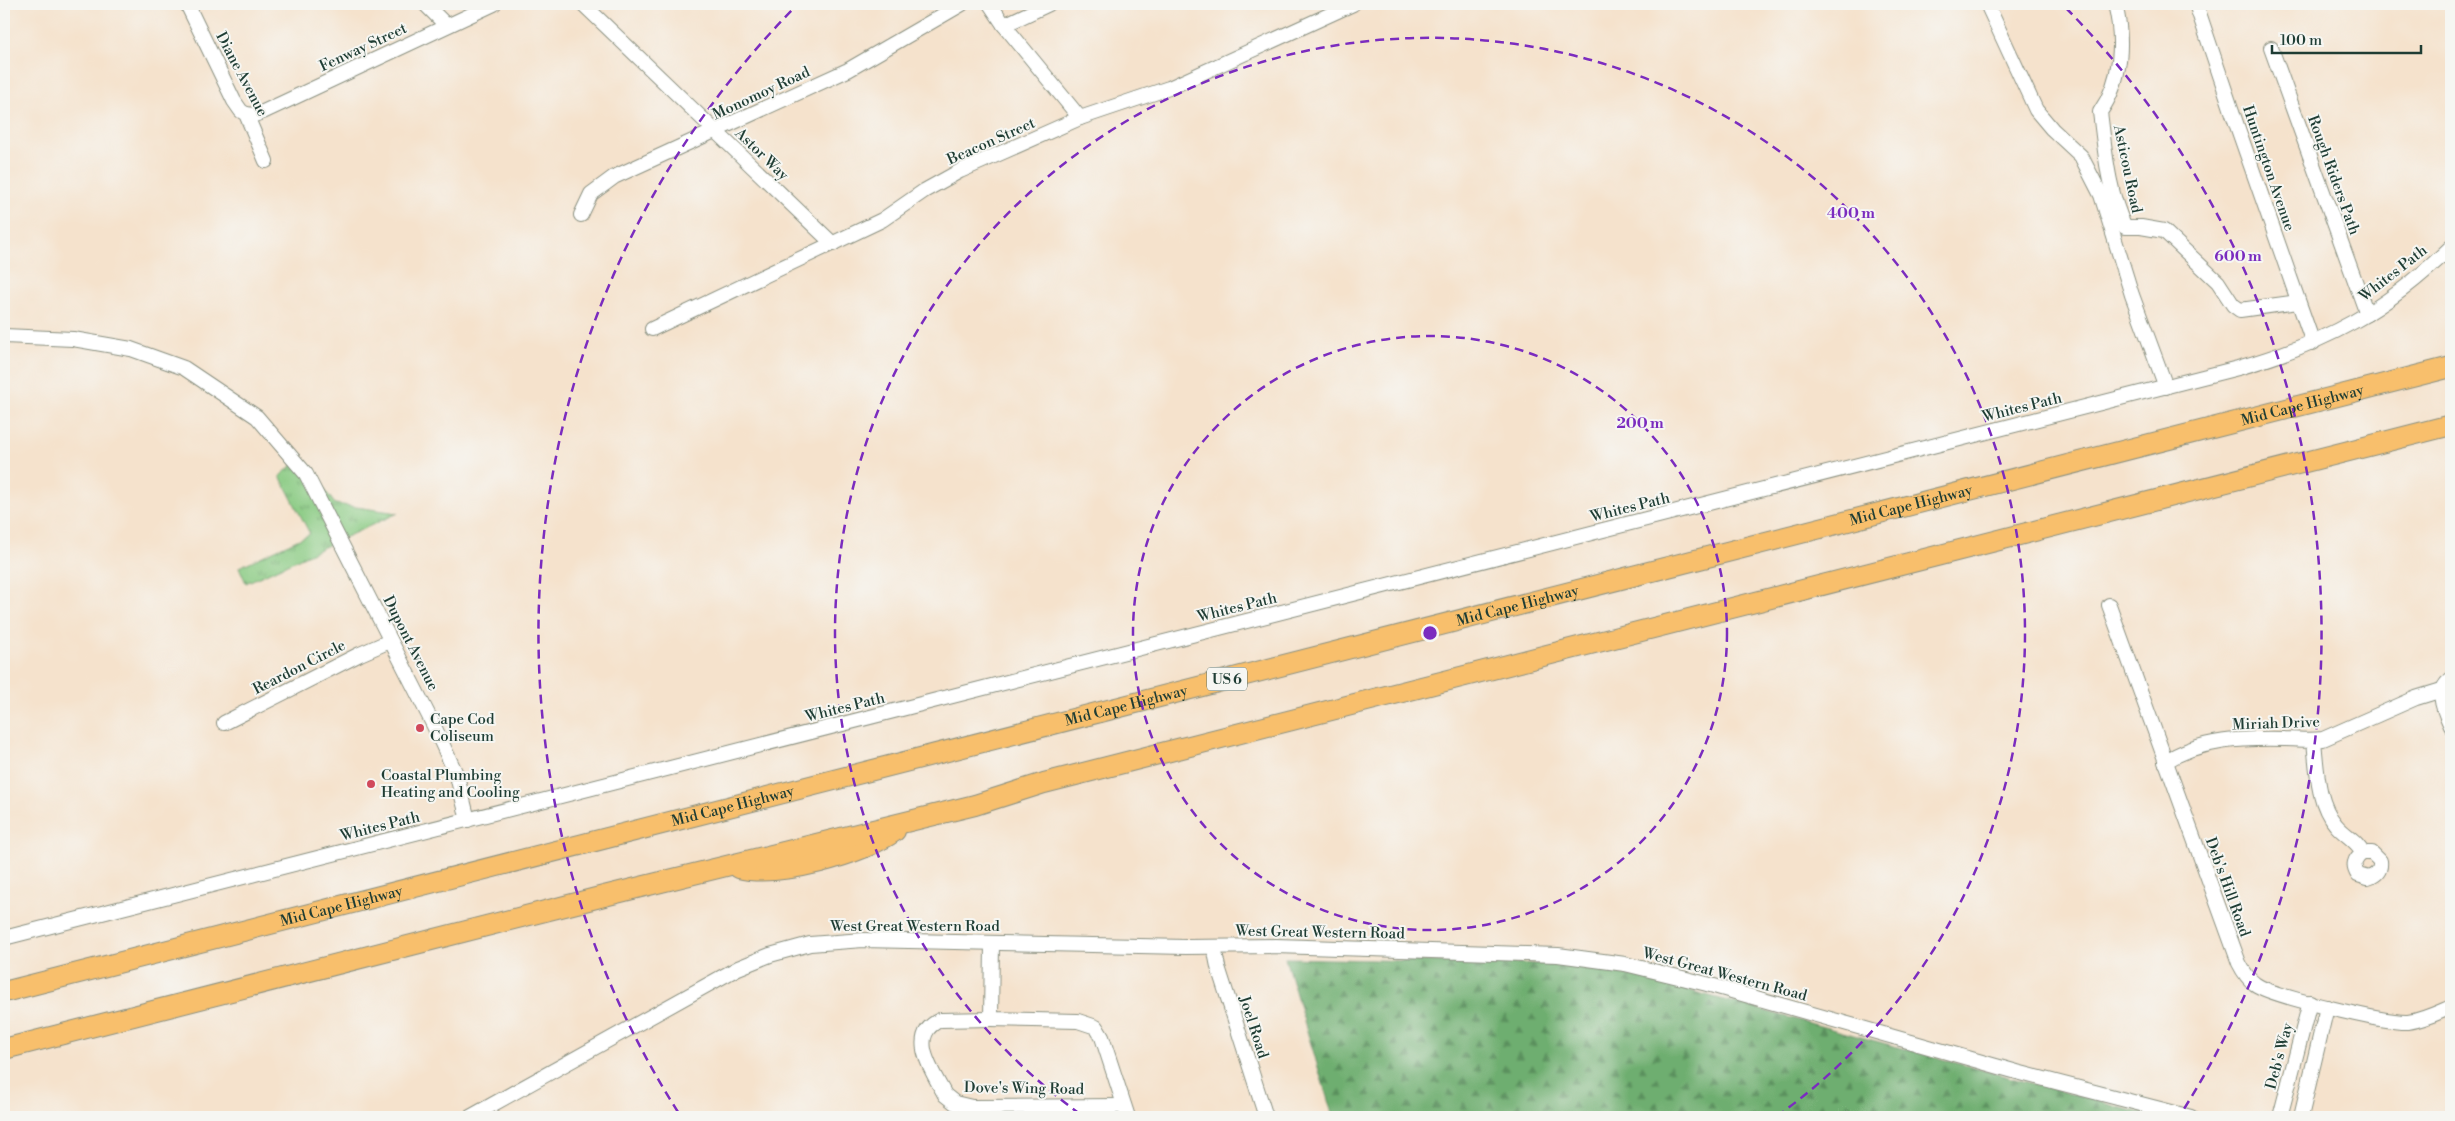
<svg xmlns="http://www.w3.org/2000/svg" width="2455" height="1121" viewBox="0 0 2455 1121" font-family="'Libre Bodoni',serif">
  <defs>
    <pattern id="forest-firs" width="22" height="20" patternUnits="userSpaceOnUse" patternTransform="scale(1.25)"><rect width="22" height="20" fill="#6eae70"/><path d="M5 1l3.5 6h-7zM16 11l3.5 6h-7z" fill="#5a8f5d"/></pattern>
    <pattern id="park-tufts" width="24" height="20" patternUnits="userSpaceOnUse" patternTransform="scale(1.25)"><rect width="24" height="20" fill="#89ca82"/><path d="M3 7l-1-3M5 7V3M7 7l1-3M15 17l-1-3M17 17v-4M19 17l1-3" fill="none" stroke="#6fa56b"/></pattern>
  </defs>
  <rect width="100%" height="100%" fill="#f6f6f2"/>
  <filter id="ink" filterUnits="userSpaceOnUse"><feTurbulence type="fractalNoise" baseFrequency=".02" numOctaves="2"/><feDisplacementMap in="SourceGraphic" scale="10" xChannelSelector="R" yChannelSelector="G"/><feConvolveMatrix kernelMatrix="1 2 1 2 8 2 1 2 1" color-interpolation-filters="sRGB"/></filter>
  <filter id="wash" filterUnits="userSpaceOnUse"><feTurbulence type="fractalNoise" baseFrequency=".0096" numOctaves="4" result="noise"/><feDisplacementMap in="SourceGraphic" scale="20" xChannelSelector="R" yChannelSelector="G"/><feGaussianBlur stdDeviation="1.12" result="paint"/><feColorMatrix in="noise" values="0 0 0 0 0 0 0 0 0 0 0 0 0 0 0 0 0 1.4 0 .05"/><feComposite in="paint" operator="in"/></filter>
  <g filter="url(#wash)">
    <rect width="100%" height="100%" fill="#f5e2cc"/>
    <!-- forest -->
    <path fill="url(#forest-firs)" stroke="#467652" d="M1285,958l271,6 80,12 520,141h-823z"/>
    <!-- park -->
    <path fill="url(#park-tufts)" stroke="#54845b" d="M301,458l34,46 63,9 -152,70 -7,-16 71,-33 -30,-58z"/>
  </g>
  <g filter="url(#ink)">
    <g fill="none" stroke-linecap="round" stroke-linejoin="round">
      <!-- minor casing -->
      <g stroke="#8a9080" stroke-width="16">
        <g id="minor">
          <path d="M187,4l47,97 7,10 5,3 20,47"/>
          <path d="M425,4l21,21"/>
          <path d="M583,4l250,240"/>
          <path d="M990,4l14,21 76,93"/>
          <path d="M1987,4l49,106 16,19 29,27 20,39 31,100 34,92"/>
          <path d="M2115,4c9,35 7,77 -15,108 5,38 8,80 25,115h16l23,4 54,51 15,23 7,5 58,-8"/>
          <path d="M2196,4l40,119 77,220"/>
          <path d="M1004,25l45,-21"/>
          <path d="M2271,48l96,266"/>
          <path d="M246,114l8,1 9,-3 231,-108"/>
          <path d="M581,215l10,-21 23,-17 234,-107 114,-66"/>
          <path d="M652,329l230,-109 42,-29 36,-20 120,-53 89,-30 184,-84"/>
          <path d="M4,336l69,3 58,10 53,19 73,49 49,57 128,252 23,50 11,44"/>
          <path d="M2109,605l130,358c4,8 9,16 16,21 16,12 131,39 153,38 15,-2 29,-9 43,-15"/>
          <path d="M2451,679c-17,13 -7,31 0,47"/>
          <path d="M224,723l136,-69 30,-13"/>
          <path d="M2314,741c3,28 3,62 22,84 9,11 21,15 27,28h9l8,8c1,9 -3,14 -12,17l-10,-3c-6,-9 -4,-17 5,-22"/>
          <path d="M2165,762c35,-23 79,-24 120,-23 13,0 24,2 38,0l93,-41 26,-8"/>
          <path d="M4,938l2234,-570c87,-25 148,-57 213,-121"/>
          <path d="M992,943l-1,76 87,2 18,6 6,10 26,80"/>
          <path d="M1214,947l4,20 48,150"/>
          <path d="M991,1019l-51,1c-34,16 -7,52 5,75l10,8 17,4 152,-1"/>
          <path d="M470,1117l268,-149 32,-13 40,-11 53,-4 323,7 90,-1 282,9 67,9 82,20 310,88 174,45"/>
          <path d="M2280,1117l30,-115"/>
          <path d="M2301,1117l26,-110"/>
        </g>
      </g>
      <!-- highway casing -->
      <g stroke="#8a9080" stroke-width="22">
        <g id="highway">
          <path d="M739,868c38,10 124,-13 156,-37"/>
          <path id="s1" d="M4,992l2447,-625"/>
          <path d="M4,1049l600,-153 371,-91 69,-22 122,-31 1285,-327"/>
        </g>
      </g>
      <!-- minor -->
      <use href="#minor" stroke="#fff" stroke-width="14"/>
      <!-- highway -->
      <use href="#highway" stroke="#f8bf6c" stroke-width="20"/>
    </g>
  </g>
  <!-- distance rings -->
  <g fill="none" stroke="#7b2cbf" stroke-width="2.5" stroke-dasharray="9 6">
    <circle cx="1430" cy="633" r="297"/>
    <path d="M1080 1114A595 595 0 1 1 1780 1114"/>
    <path d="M678 1112A892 892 0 0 1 794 8M2066 8A892 892 0 0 1 2182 1112"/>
  </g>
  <!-- markers -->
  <g fill="#d1495b" stroke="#f6f6f2" stroke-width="2">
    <circle cx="420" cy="728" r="5"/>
    <circle cx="371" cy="784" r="5"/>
  </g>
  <g text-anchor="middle" stroke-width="4" stroke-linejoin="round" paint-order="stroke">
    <!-- shield labels -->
    <rect fill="#f6f6f2" stroke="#60746d" stroke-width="1" x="1207" y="667.5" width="40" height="23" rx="4"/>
    <g font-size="14" font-weight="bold" fill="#1f3d34">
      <text x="1227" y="684">US 6</text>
    </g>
    <!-- street labels -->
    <g font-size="15" fill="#1f3d34" stroke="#f6f6f2">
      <text transform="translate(363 47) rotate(-25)" y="5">Fenway Street</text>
      <text transform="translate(242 74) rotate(62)" y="5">Diane Avenue</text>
      <text transform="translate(761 93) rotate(-25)" y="5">Monomoy Road</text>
      <text transform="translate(991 141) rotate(-24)" y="5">Beacon Street</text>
      <text transform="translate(762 154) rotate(44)" y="5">Astor Way</text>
      <text transform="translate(2269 168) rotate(71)" y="5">Huntington Avenue</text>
      <text transform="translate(2128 169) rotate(78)" y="5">Asticou Road</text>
      <text transform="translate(2334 175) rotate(70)" y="5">Rough Riders Path</text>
      <text transform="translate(2393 273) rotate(-38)" y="5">Whites Path</text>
      <text dy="5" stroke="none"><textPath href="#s1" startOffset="2372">Mid Cape Highway</textPath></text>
      <text transform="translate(2022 407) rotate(-14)" y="5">Whites Path</text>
      <text dy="5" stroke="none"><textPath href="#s1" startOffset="1968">Mid Cape Highway</textPath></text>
      <text transform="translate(1630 507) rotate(-14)" y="5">Whites Path</text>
      <text dy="5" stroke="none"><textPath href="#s1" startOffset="1562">Mid Cape Highway</textPath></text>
      <text transform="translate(1237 607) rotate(-14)" y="5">Whites Path</text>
      <text transform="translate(411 643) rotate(63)" y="5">Dupont Avenue</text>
      <text transform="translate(299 667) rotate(-27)" y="5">Reardon Circle</text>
      <text dy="5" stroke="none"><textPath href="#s1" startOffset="1158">Mid Cape Highway</textPath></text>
      <text transform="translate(845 707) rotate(-14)" y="5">Whites Path</text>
      <text transform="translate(2276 723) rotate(-2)" y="5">Miriah Drive</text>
      <text dy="5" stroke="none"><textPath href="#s1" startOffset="752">Mid Cape Highway</textPath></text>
      <text transform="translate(380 826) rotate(-14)" y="5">Whites Path</text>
      <text transform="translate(2228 887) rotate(70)" y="5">Deb's Hill Road</text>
      <text dy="5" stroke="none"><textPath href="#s1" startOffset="348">Mid Cape Highway</textPath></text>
      <text x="915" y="931">West Great Western Road</text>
      <text transform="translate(1320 932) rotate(1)" y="5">West Great Western Road</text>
      <text transform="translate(1725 974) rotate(15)" y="5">West Great Western Road</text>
      <text transform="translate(1254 1027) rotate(72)" y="5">Joel Road</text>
      <text transform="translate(2279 1056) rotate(-75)" y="5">Deb's Way</text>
      <text transform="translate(1024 1088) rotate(1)" y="5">Dove's Wing Road</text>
    </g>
    <!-- poi labels -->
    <g font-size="15" fill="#1f3d34" stroke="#f6f6f2" text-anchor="start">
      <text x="430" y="724">Cape Cod<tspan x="430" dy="17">Coliseum</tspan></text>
      <text x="381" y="780">Coastal Plumbing<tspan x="381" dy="17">Heating and Cooling</tspan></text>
    </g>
  </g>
  <circle cx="1430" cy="633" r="8" fill="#7b2cbf" stroke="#f6f6f2" stroke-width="2.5"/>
  <g font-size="15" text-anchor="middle" font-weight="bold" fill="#7b2cbf" stroke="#f6f6f2" stroke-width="4" stroke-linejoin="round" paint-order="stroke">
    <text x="1851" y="218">400 m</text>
    <text x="2238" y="261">600 m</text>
    <text x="1640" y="428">200 m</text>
  </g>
  <!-- margin -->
  <rect width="2455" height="1121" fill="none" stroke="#f6f6f2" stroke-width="20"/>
  <!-- scale -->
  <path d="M2272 45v8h149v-8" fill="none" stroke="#1f3d34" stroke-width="2.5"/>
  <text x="2280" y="45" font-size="15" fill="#1f3d34" stroke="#f6f6f2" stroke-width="4" paint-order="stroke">100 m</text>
</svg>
